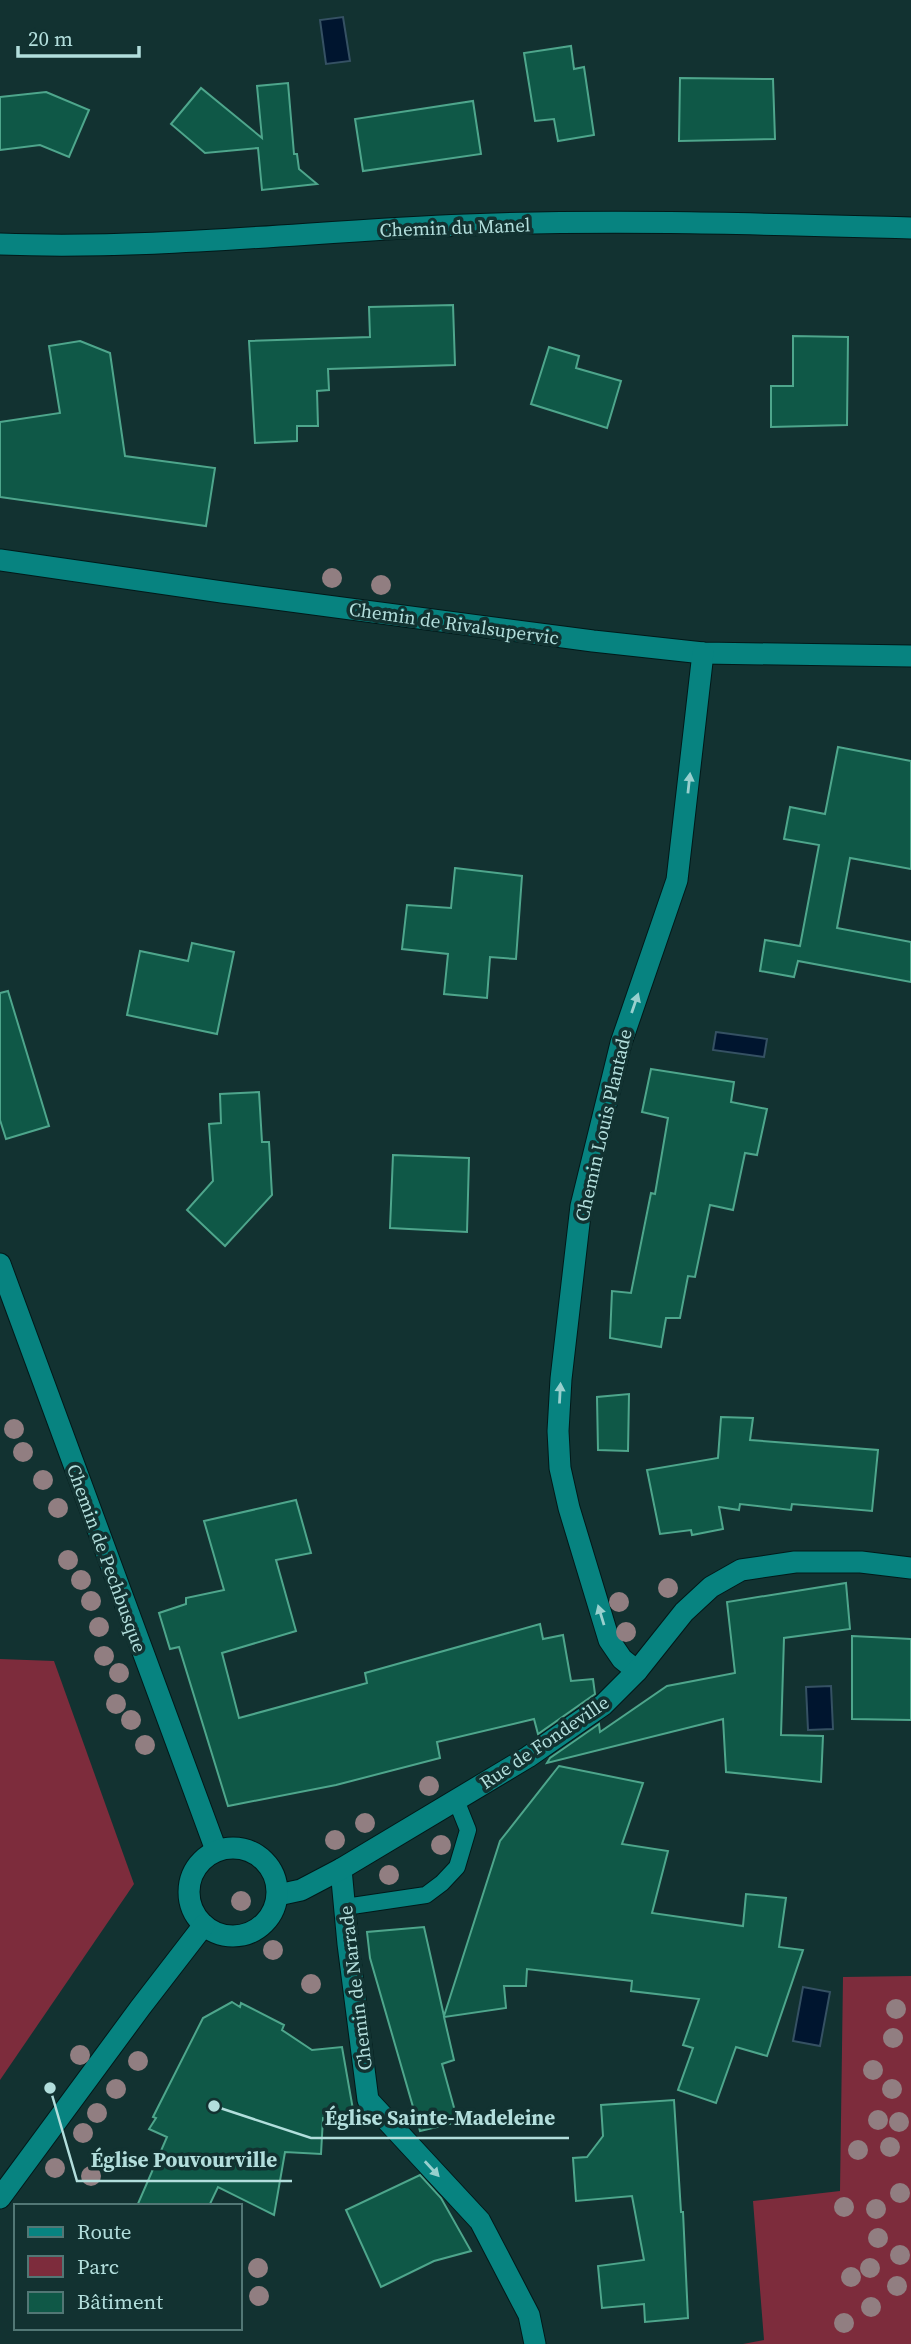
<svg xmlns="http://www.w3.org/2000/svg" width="911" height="2344" viewBox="0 0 911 2344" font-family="'Source Serif 4',serif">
  <rect width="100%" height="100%" fill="#123231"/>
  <!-- green -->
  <g fill="#7d2c3c">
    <path d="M0,1659l54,2 80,223 -134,196z"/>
    <path d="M911,1976v368h-168l21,-4 -11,-139 87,-10 3,-214z"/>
  </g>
  <!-- water -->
  <g fill="#00152f" stroke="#355163" stroke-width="2">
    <path d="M343,17l7,44 -24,3 -6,-44z"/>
    <path d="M716,1032l51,7 -3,18 -51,-7z"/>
    <path d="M831,1686l2,43 -25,1 -2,-43z"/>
    <path d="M803,1987l27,5 -10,54 -27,-5z"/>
  </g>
  <!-- building -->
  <g fill="#0f5847" stroke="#4ea68c" stroke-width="2">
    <path d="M571,46l3,23 10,-2 10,68 -36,6 -4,-22 -19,2 -11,-68z"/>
    <path d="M680,78l93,1 2,60 -96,2z"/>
    <path d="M288,83l6,71h3l2,15 18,15 -55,6 -4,-42 -53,5 -34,-29 30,-36 61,50 -5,-52z"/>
    <path d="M46,92l43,18 -20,47 -29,-12 -40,5v-53z"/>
    <path d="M473,101l8,53 -118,17 -8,-52z"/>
    <path d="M453,305l2,60 -127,4 1,21 -12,1 1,35h-21v15l-42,2 -6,-102 121,-4 -1,-30z"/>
    <path d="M793,336l55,1 -1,88 -76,2v-41h22z"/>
    <path d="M80,341l30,12 15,103 90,12 -9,58 -206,-29v-75l60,-9 -11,-67z"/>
    <path d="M549,347l30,9 -3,12 45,13 -14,47 -76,-24z"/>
    <path d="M838,747l73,14v108l-61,-11 -13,70 74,14v40l-113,-21 -4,16 -34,-6 5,-31 35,6 19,-101 -35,-6 6,-32 35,7z"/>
    <path d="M455,868l67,8 -6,83 -26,-2 -3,41 -43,-4 4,-40 -46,-5 5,-44 44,3z"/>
    <path d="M192,943l42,9 -17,82 -90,-19 13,-64 48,10z"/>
    <path d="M8,991l41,135 -43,13 -6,-19v-127z"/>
    <path d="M651,1069l83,13 -3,20 36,7 -10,46 -12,-2 -12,57 -23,-5 -15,72 -7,-1 -8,42h-14l-5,29 -51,-9 2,-47 19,2 20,-100 4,1 13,-76 -26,-6z"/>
    <path d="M259,1092l3,50h7l3,53 -47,51 -38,-36 26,-29 -4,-57 12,-1 -1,-29z"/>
    <path d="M393,1155l76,3 -2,74 -77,-4z"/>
    <path d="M629,1394l-1,57 -30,-1 -1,-53z"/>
    <path d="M721,1417l32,1 -3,22 128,10 -6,61 -80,-7 -1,6 -51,-6 -1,6 -20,-3 4,22 -31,6 -1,-5 -31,4 -13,-64 71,-12z"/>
    <path d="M296,1500l15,53 -35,7 20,71 -74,22 17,65 128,-35 -2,-10 175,-49 3,15 20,-4 8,46 22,-2 2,15 -57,40 -4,-15 -97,23 3,16 -104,27 -108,21 -49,-159 -9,2 -11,-36 27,-9v-6l38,-8 -20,-69z"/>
    <path d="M846,1583l4,46 -66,9 -3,97 42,1 -2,46 -95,-10 -3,-53 -176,44 3,-5 49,-34 1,8 67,-46 68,-13 -8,-71z"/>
    <path d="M852,1636l59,3v81l-59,-1z"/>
    <path d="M559,1766l84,17 -21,61 46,7 -16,62 91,13 3,-32 40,4 -7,49 24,3 -36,106 -31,-9 -20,56 -38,-13 15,-42 -10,-3 16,-46 -68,-8 1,-10 -105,-12 -1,17h-22l2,22 -62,9 10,43 -12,4 16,58 -38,9 -50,-173 -3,-26 57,-5 20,89 56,-175z"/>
    <path d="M232,2002l8,5 1,-4 43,22 -2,5 30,20 30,-3 13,74 -32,-3 -2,36 -36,-2 -11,63 -56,-28 -9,19h-72l30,-69 -18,-8 7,-11 -3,-1 50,-99z"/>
    <path d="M674,2100l7,112h2l5,106 -43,4 -1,-18 -42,4 -4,-42 46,-6 -12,-64 -56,5 -3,-43 14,-1 16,-21 -2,-31z"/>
    <path d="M420,2175l21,23 30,53 -37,10 -53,26 -35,-77z"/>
  </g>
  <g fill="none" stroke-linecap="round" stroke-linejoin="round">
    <!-- lane casing -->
    <g stroke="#001919" stroke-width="18">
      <path id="lane" d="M345,1907l81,-12 16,-12 15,-16 11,-37 -12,-30"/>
    </g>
    <!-- street casing -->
    <g stroke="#001919" stroke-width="23">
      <g id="street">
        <path d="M0,244c155,6 311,-13 466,-19 148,-6 297,-1 445,3"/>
        <path d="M0,560l222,32 371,49 110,12 208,3"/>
        <path d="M637,1671l-15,-12 -13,-19 -40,-132 -9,-40 -2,-37 3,-52 20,-173 40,-163 56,-163 26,-227"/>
        <path d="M341,1869l7,75 20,156 112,121 49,94 6,29"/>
        <path d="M278,1895l23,-5 40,-21 187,-112 75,-52 34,-34 47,-59 27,-25 30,-17 54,-8h66l50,6"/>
      </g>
    </g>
    <!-- secondary casing -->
    <g stroke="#001919" stroke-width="23">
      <g id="secondary">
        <path d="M0,1264l216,586"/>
        <circle cx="233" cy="1892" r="44"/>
        <path d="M0,2198l140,-190 64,-83"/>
      </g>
    </g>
    <!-- lane -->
    <use href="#lane" stroke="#078380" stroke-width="16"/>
    <!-- street -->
    <use href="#street" stroke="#078380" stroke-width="21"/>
    <!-- secondary -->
    <use href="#secondary" stroke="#078380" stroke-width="21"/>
  </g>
  <!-- trees -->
  <g fill="#917e81">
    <circle cx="332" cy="578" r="10"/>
    <circle cx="381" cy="585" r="10"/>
    <circle cx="14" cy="1429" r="10"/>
    <circle cx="23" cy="1452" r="10"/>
    <circle cx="43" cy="1480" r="10"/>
    <circle cx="58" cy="1508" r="10"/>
    <circle cx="68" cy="1560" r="10"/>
    <circle cx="81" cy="1580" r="10"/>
    <circle cx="668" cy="1588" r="10"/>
    <circle cx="91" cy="1601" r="10"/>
    <circle cx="619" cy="1602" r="10"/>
    <circle cx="99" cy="1627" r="10"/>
    <circle cx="626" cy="1632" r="10"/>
    <circle cx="104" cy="1656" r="10"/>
    <circle cx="119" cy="1673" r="10"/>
    <circle cx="116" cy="1704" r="10"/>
    <circle cx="131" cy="1720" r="10"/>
    <circle cx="145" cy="1745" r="10"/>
    <circle cx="429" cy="1786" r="10"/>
    <circle cx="365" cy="1823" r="10"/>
    <circle cx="335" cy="1840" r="10"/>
    <circle cx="441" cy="1845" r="10"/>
    <circle cx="389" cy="1875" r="10"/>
    <circle cx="241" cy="1901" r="10"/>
    <circle cx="273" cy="1950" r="10"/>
    <circle cx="311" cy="1984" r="10"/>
    <circle cx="896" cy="2009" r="10"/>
    <circle cx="893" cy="2038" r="10"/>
    <circle cx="80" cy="2055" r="10"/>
    <circle cx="138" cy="2061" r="10"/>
    <circle cx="873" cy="2070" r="10"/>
    <circle cx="116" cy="2089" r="10"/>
    <circle cx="892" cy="2089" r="10"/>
    <circle cx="97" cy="2113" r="10"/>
    <circle cx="878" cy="2120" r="10"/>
    <circle cx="899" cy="2122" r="10"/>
    <circle cx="83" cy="2133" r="10"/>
    <circle cx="890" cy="2147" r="10"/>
    <circle cx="858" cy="2150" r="10"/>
    <circle cx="55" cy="2168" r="10"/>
    <circle cx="91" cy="2176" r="10"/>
    <circle cx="900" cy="2193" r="10"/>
    <circle cx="844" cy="2207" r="10"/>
    <circle cx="876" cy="2209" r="10"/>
    <circle cx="878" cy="2238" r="10"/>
    <circle cx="900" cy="2255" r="10"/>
    <circle cx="258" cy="2268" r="10"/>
    <circle cx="870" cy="2268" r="10"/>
    <circle cx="851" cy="2277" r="10"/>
    <circle cx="897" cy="2286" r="10"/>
    <circle cx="259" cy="2296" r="10"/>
    <circle cx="871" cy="2307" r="10"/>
    <circle cx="844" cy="2323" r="10"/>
  </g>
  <!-- one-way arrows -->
  <defs><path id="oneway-solid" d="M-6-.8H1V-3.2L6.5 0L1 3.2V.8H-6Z" transform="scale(1.75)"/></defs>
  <g fill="#98d0ce">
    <use href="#oneway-solid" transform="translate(689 783) rotate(-84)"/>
    <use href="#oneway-solid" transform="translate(635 1003) rotate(-71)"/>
    <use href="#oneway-solid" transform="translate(560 1393) rotate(-87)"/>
    <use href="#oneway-solid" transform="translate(601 1615) rotate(-107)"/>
    <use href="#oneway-solid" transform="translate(432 2169) rotate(47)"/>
  </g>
  <g text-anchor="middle" stroke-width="7" stroke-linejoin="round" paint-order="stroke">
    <!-- street labels -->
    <g font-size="19" fill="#b2dedc" stroke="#123231">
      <text transform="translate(455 227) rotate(-2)" y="7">Chemin du Manel</text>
      <text transform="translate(454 623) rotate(8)" y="7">Chemin de Rivalsupervic</text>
      <text transform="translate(603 1125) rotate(-77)" y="7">Chemin Louis Plantade</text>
      <text transform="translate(107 1558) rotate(70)" y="7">Chemin de Pechbusque</text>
      <text transform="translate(544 1742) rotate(-34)" y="7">Rue de Fondeville</text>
      <text transform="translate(355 1988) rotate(-97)" y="7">Chemin de Narrade</text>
    </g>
  </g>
  <!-- callouts -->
  <path fill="none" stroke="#b2dedc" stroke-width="2.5" d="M214 2106L311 2138H569M50 2088L77 2181H292"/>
  <g fill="#b2dedc" stroke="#123231" stroke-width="2.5">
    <circle cx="214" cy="2106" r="7"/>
    <circle cx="50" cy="2088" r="7"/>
  </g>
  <g font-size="21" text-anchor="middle" font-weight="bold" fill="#b2dedc" stroke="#123231" stroke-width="7" stroke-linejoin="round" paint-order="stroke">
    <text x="440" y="2125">Église Sainte-Madeleine</text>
    <text x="184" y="2167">Église Pouvourville</text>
  </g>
  <!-- legend -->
  <rect x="14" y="2204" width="228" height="126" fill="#123231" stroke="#527775" stroke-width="2"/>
  <rect x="28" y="2227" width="35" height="10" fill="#078380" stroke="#527775" stroke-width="2"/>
  <text x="77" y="2239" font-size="21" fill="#b2dedc">Route</text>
  <rect x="28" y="2256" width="35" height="21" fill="#7d2c3c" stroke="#527775" stroke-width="2"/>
  <text x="77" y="2274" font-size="21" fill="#b2dedc">Parc</text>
  <rect x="28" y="2292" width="35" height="21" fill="#0f5847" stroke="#527775" stroke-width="2"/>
  <text x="77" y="2309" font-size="21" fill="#b2dedc">Bâtiment</text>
  <!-- scale -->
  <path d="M18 46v10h121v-10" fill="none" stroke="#b2dedc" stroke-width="3.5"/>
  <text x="28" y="46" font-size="21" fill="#b2dedc" stroke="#123231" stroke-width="5" paint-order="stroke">20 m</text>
</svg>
